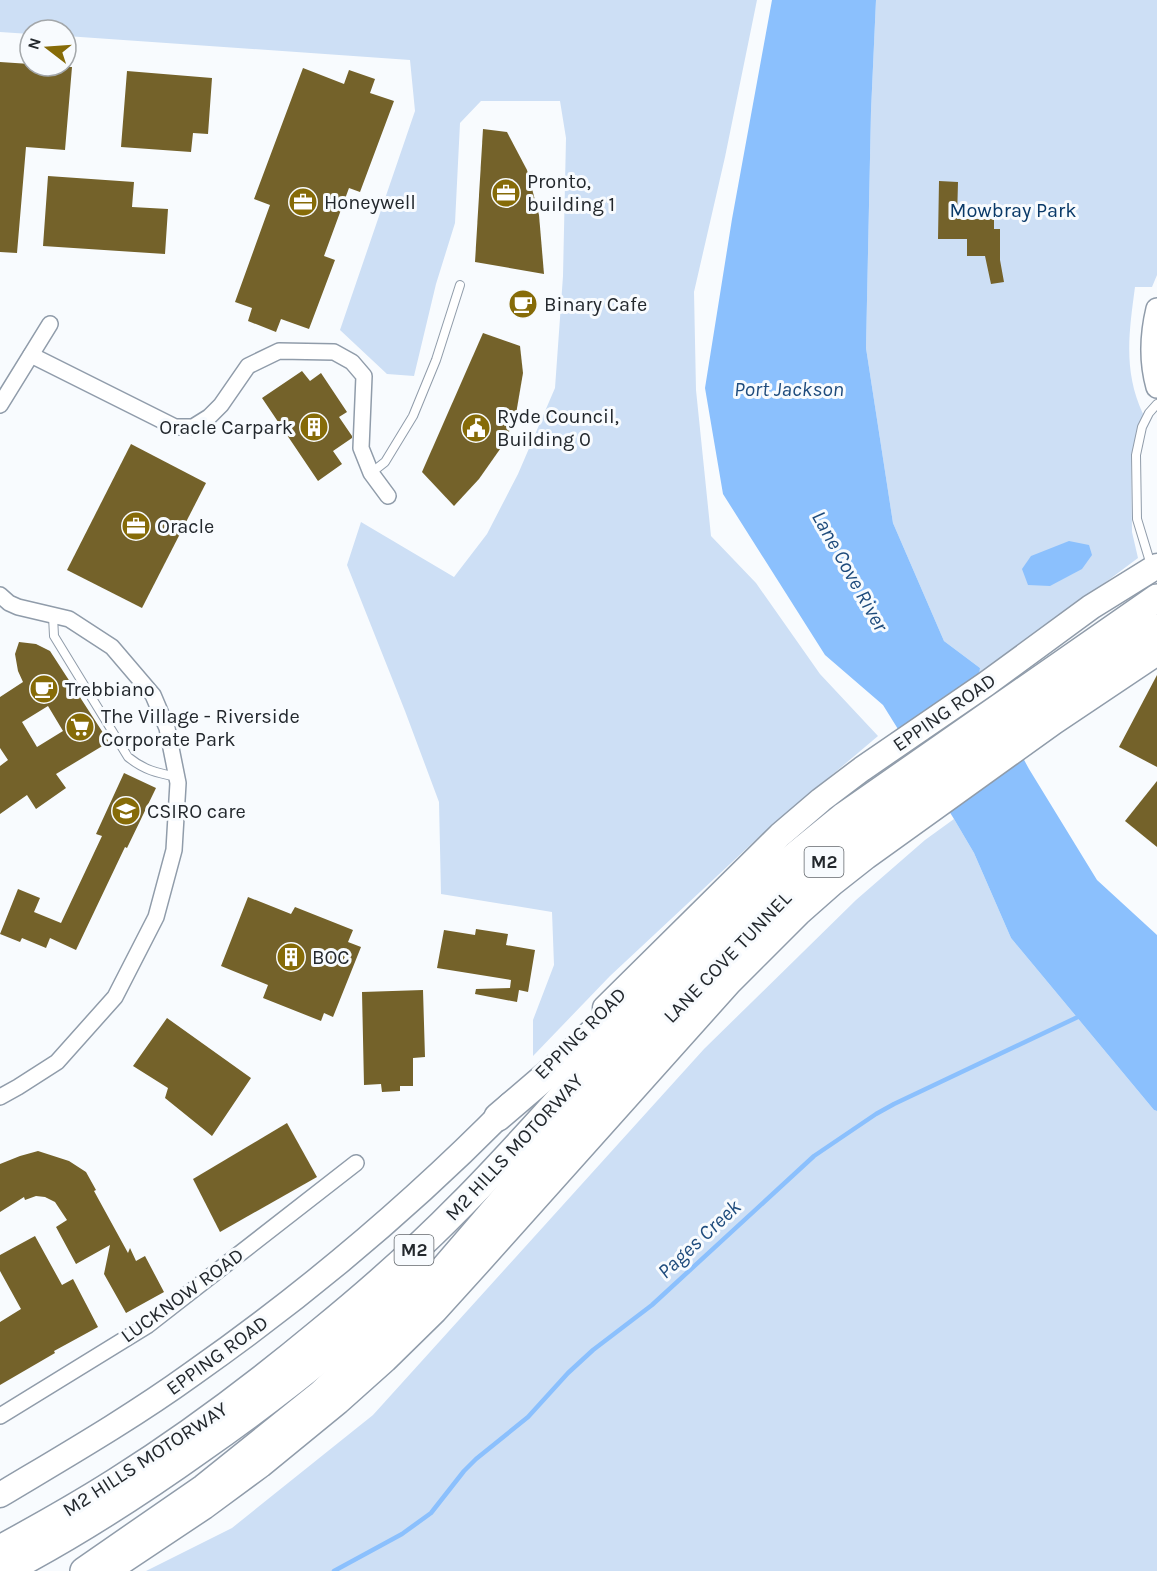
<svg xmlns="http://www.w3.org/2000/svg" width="1157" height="1571" viewBox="0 0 1157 1571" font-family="Karla,sans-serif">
  <rect width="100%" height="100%" fill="#f8fbfe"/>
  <!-- green -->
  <g fill="#cddff5">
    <path d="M0,0h757l-32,157 -31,135 2,98 15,146 45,47 64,91 58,62 -117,99 -151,141 -77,80v-36l21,-55 -2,-53 -111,-18 -2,-92 -34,-91 -58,-146 14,-43 93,55 33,-43 31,-60 37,-86 8,-112 3,-138 -6,-37h-79l-21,22 -5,100 -19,61 -22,92 -27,-2 -47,-44 75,-219 -5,-51 -344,-24v-6h-36v4l-30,-2z"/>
    <path d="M876,0h281v275l-5,12h-17c-6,45 -12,84 8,127l-12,42 1,76 6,26 -159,119 1,-9 -36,-27 -51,-118 -27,-175 5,-237z"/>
    <path d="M954,819l20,34 37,85 143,172 3,1v460h-1011l86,-43 141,-113 331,-366 152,-149 69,-60z"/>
  </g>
  <!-- water -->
  <g fill="#8bc0fd">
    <path d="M772,0h104l-5,111 -5,237 27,175 51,118 36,27 -1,9 50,92 68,111 60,55v176l-3,-1 -143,-172 -37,-85 -20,-34 -71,-114 -58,-50 -102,-161 -18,-106 27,-169z"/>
    <path d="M1069,541l20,4 3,10 -10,14 -32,17 -22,-1 -6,-16 9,-13z"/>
  </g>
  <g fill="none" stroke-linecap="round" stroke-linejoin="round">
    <!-- stream -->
    <path stroke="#8bc0fd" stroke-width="4.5" d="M334,1571l68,-37 29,-21 33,-42 12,-12 52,-42 40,-44 25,-23 59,-45 162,-149 62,-42 18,-10 186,-88"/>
  </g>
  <!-- building -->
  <g fill="#74622a" fill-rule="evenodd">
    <path d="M0,62l30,2v2l42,1 -7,83 -39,-3 -9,106 -17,-1z"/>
    <path d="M303,68l41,16 5,-14 26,9 -5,14 24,8 -34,91 -11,-4 -25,68 11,4 -26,69 -28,-10 -5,13 -28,-11 4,-13 -17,-6 35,-97 -16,-6z"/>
    <path d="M127,71l85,7 -4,56 -15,-1 -2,19 -70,-5z"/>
    <path d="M483,129l24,3 20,38 12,45 5,59 -69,-12z"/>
    <path d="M48,176l86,6 -2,25 36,2 -3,45 -122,-8z"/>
    <path d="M939,181l19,1 -1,37h37v10h6v31l4,22 -13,2 -6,-28h-18v-17h-29z"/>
    <path d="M483,333l37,13 3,27 -7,41 -11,28 -26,37 -25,27 -32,-34z"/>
    <path d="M302,371l8,10 11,-8 26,39 -8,5 13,19v2l-19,13 9,13 -24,17 -56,-83z"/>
    <path d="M131,444l75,39 -64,125 -75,-38z"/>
    <path d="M19,642l17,2 14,7 59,91 -53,32 10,14 -30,21 -9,-14 -27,19v-48l8,-6 -8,-12v-51l23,-15 -5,-11 -3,-17zM48,706l15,25 -26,16 -15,-25z"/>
    <path d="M1157,675v92l-38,-20z"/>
    <path d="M124,773l32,15 -29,60 -2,-1 -49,103 -26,-12 -4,10 -24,-10 -2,4 -20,-8 18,-45 22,9 -6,14 27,11 41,-87 -6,-2z"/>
    <path d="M1157,781v66l-32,-26z"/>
    <path d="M248,897l43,17 4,-7 58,23 -5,12 13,5 -28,70 -9,-4 -3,8 -58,-23 5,-13 -47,-19z"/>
    <path d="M476,929l32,5 -2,11 29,5 -7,42 -9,-2 -2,12 -42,-8 1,-5 34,-1 1,-8 -74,-12 7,-38 31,5z"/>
    <path d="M423,990l2,67 -12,1v28h-13v5l-18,1 -1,-8 -17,1 -2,-93z"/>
    <path d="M167,1018l84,60 -39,58 -47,-38 3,-10 -35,-22z"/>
    <path d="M287,1123l30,54 -97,55 -27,-53z"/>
    <path d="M38,1151l31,10 17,11 10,18 -2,1 34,62 2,-5 6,13 9,-5 19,36 -38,21 -22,-39 6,-29 -34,19 -20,-37 11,-7 -12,-18 -10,-5 -9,-1 -11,4 -1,-3 -24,15v-48l20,-8z"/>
    <path d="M35,1236l27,49 11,-6 25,48 -44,24 1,2 -55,32v-63l21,-13 -21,-38v-16z"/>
  </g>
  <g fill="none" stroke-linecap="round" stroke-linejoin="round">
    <!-- service casing -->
    <g stroke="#909caa" stroke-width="10">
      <g id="service">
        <path d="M371,473l14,-11 28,-46 23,-56 24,-75"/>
        <path d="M1151,565l-14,-46 -1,-64 6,-28 7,-14 8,-9"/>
        <path d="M53,616l1,20 74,121c16,13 29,16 49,20"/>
      </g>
    </g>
    <!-- minor casing -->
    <g stroke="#909caa" stroke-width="18">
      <g id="minor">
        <path d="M31,355l144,72h18l16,-10 12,-12 27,-39 31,-15 55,1 18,10 12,14 -3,72 10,25 17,23"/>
        <path d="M0,405l50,-81"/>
        <path d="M0,595l9,8 9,4 51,12 43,28 41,48 14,33 11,55 -4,67 -18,67 -41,80 -58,65 -39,25 -18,10"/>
        <path d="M0,1416l148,-91 208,-162"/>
      </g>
    </g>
    <!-- secondary casing -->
    <g stroke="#909caa" stroke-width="24">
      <path id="secondary" d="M1157,309c-6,25 -7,53 0,78"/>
    </g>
    <!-- primary casing -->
    <g stroke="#909caa" stroke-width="27">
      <g id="primary">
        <path d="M605,1008l175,-173 41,-35 41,-31 124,-85 105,-77 66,-41"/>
        <path d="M0,1495c65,-39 131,-77 192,-121 114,-80 222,-171 319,-270"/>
        <path d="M104,1571l19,-10 81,-54 57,-42 77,-63 47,-42 50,-49 48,-53 246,-275 70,-70 34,-30 33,-26 188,-135 103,-69"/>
      </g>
    </g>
    <!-- motorway casing -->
    <g stroke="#909caa" stroke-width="30">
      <g id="motorway">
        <path d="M754,889l90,-73 313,-218"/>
        <path d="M498,1117l62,-53 68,-65"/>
        <path d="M0,1549c39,-21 78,-43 116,-67 71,-45 138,-95 203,-149 49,-40 97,-82 142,-128 70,-70 134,-147 201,-220 34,-36 70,-71 105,-106"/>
        <path d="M5,1571c69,-36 134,-78 197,-123 76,-53 148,-110 216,-174"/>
        <path d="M84,1571l120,-83 117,-94 63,-60 40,-42 104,-121 157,-173 89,-91 45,-41 38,-30 230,-163 70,-45"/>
      </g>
    </g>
    <!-- service -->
    <use href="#service" stroke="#fff" stroke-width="8"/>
    <!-- minor -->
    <use href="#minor" stroke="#fff" stroke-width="15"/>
    <!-- secondary -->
    <use href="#secondary" stroke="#fff" stroke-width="21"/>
    <!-- primary -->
    <use href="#primary" stroke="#fff" stroke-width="24"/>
    <!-- motorway -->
    <use href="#motorway" stroke="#fff" stroke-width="27"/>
  </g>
  <!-- icons -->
  <defs>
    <g id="office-disc" transform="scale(1.5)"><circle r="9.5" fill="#866b08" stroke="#f8fbfe"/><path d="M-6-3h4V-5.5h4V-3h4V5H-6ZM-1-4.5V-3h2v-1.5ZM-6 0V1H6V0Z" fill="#fff"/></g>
    <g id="cafe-disc" transform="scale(1.5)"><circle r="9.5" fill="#866b08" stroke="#f8fbfe"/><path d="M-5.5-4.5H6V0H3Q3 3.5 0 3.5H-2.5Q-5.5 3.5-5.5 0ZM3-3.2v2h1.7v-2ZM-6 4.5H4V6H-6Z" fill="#fff"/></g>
    <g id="building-disc" transform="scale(1.5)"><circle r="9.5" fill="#866b08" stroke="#f8fbfe"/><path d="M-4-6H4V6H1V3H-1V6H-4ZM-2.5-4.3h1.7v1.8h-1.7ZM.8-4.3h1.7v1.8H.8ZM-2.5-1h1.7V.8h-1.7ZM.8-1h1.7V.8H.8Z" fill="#fff"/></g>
    <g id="civic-disc" transform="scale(1.5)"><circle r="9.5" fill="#866b08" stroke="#f8fbfe"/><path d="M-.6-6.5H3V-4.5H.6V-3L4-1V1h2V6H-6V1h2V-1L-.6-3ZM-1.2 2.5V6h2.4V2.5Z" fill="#fff"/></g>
    <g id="supermarket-disc" transform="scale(1.5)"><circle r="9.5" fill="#866b08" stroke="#f8fbfe"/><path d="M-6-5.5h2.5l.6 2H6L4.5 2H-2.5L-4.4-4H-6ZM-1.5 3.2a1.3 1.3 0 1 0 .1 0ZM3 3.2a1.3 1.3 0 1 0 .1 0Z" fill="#fff"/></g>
    <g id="school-disc" transform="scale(1.5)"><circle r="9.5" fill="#866b08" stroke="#f8fbfe"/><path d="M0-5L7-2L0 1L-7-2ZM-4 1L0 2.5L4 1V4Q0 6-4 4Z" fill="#fff"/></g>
  </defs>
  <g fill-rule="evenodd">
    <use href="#office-disc" x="506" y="193"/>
    <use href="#office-disc" x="303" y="202"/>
    <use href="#cafe-disc" x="523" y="304"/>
    <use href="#building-disc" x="314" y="427"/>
    <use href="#civic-disc" x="476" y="428"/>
    <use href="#office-disc" x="136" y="526"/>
    <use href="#cafe-disc" x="44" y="689"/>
    <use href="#supermarket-disc" x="80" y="727"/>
    <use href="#school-disc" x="126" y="811"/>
    <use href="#building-disc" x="291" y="957"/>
  </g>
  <g text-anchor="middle" stroke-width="6" stroke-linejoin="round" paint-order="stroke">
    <!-- shield labels -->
    <g fill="#f8fbfe" stroke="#63676c" stroke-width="1.5">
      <rect x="804.5" y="847" width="39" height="30" rx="4.5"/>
      <rect x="394.5" y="1235" width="39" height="30" rx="4.5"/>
    </g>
    <g font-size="18" font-weight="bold" fill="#23282d">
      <text x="824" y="868">M2</text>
      <text x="414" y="1256">M2</text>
    </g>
    <!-- poi labels -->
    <g font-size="20" fill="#23282d" stroke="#f8fbfe" text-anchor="start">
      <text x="527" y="188">Pronto,<tspan x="527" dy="23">building 1</tspan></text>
      <text x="324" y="209">Honeywell</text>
      <text x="544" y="311">Binary Cafe</text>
      <text x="497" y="423">Ryde Council,<tspan x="497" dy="23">Building 0</tspan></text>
      <text x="293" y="434" text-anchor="end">Oracle Carpark</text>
      <text x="157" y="533">Oracle</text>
      <text x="65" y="696">Trebbiano</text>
      <text x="101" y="723">The Village - Riverside<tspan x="101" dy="23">Corporate Park</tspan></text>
      <text x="147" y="818">CSIRO care</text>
      <text x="312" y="964">BOC</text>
    </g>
    <!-- park labels -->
    <g font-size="20" fill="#093968" stroke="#f8fbfe">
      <text x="1013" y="217">Mowbray Park</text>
    </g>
    <!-- street labels -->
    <g font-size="20" fill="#23282d" stroke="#f8fbfe">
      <text transform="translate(944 712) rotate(-35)" y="7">EPPING ROAD</text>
      <text transform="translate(727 957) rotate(-46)" y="7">LANE COVE TUNNEL</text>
      <text transform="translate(580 1033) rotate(-45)" y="7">EPPING ROAD</text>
      <text transform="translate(514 1147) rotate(-47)" y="7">M2 HILLS MOTORWAY</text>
      <text transform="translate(182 1295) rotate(-36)" y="7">LUCKNOW ROAD</text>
      <text transform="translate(217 1355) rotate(-36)" y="7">EPPING ROAD</text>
      <text transform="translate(145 1459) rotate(-33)" y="7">M2 HILLS MOTORWAY</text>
    </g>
    <!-- water labels -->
    <g font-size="21" font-style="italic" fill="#1f4c7d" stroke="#f8fbfe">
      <text x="789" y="396">Port Jackson</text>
      <text transform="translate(850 571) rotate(61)" y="7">Lane Cove River</text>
      <text transform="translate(699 1239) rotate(-43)" y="7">Pages Creek</text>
    </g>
  </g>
  <!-- north arrow -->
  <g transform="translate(48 48) rotate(287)"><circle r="28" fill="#f8fbfe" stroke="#a3a7aa" stroke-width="1.5"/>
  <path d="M0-4.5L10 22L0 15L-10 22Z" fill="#866b08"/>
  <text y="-9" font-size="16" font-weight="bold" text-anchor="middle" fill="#23282d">N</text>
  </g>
</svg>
